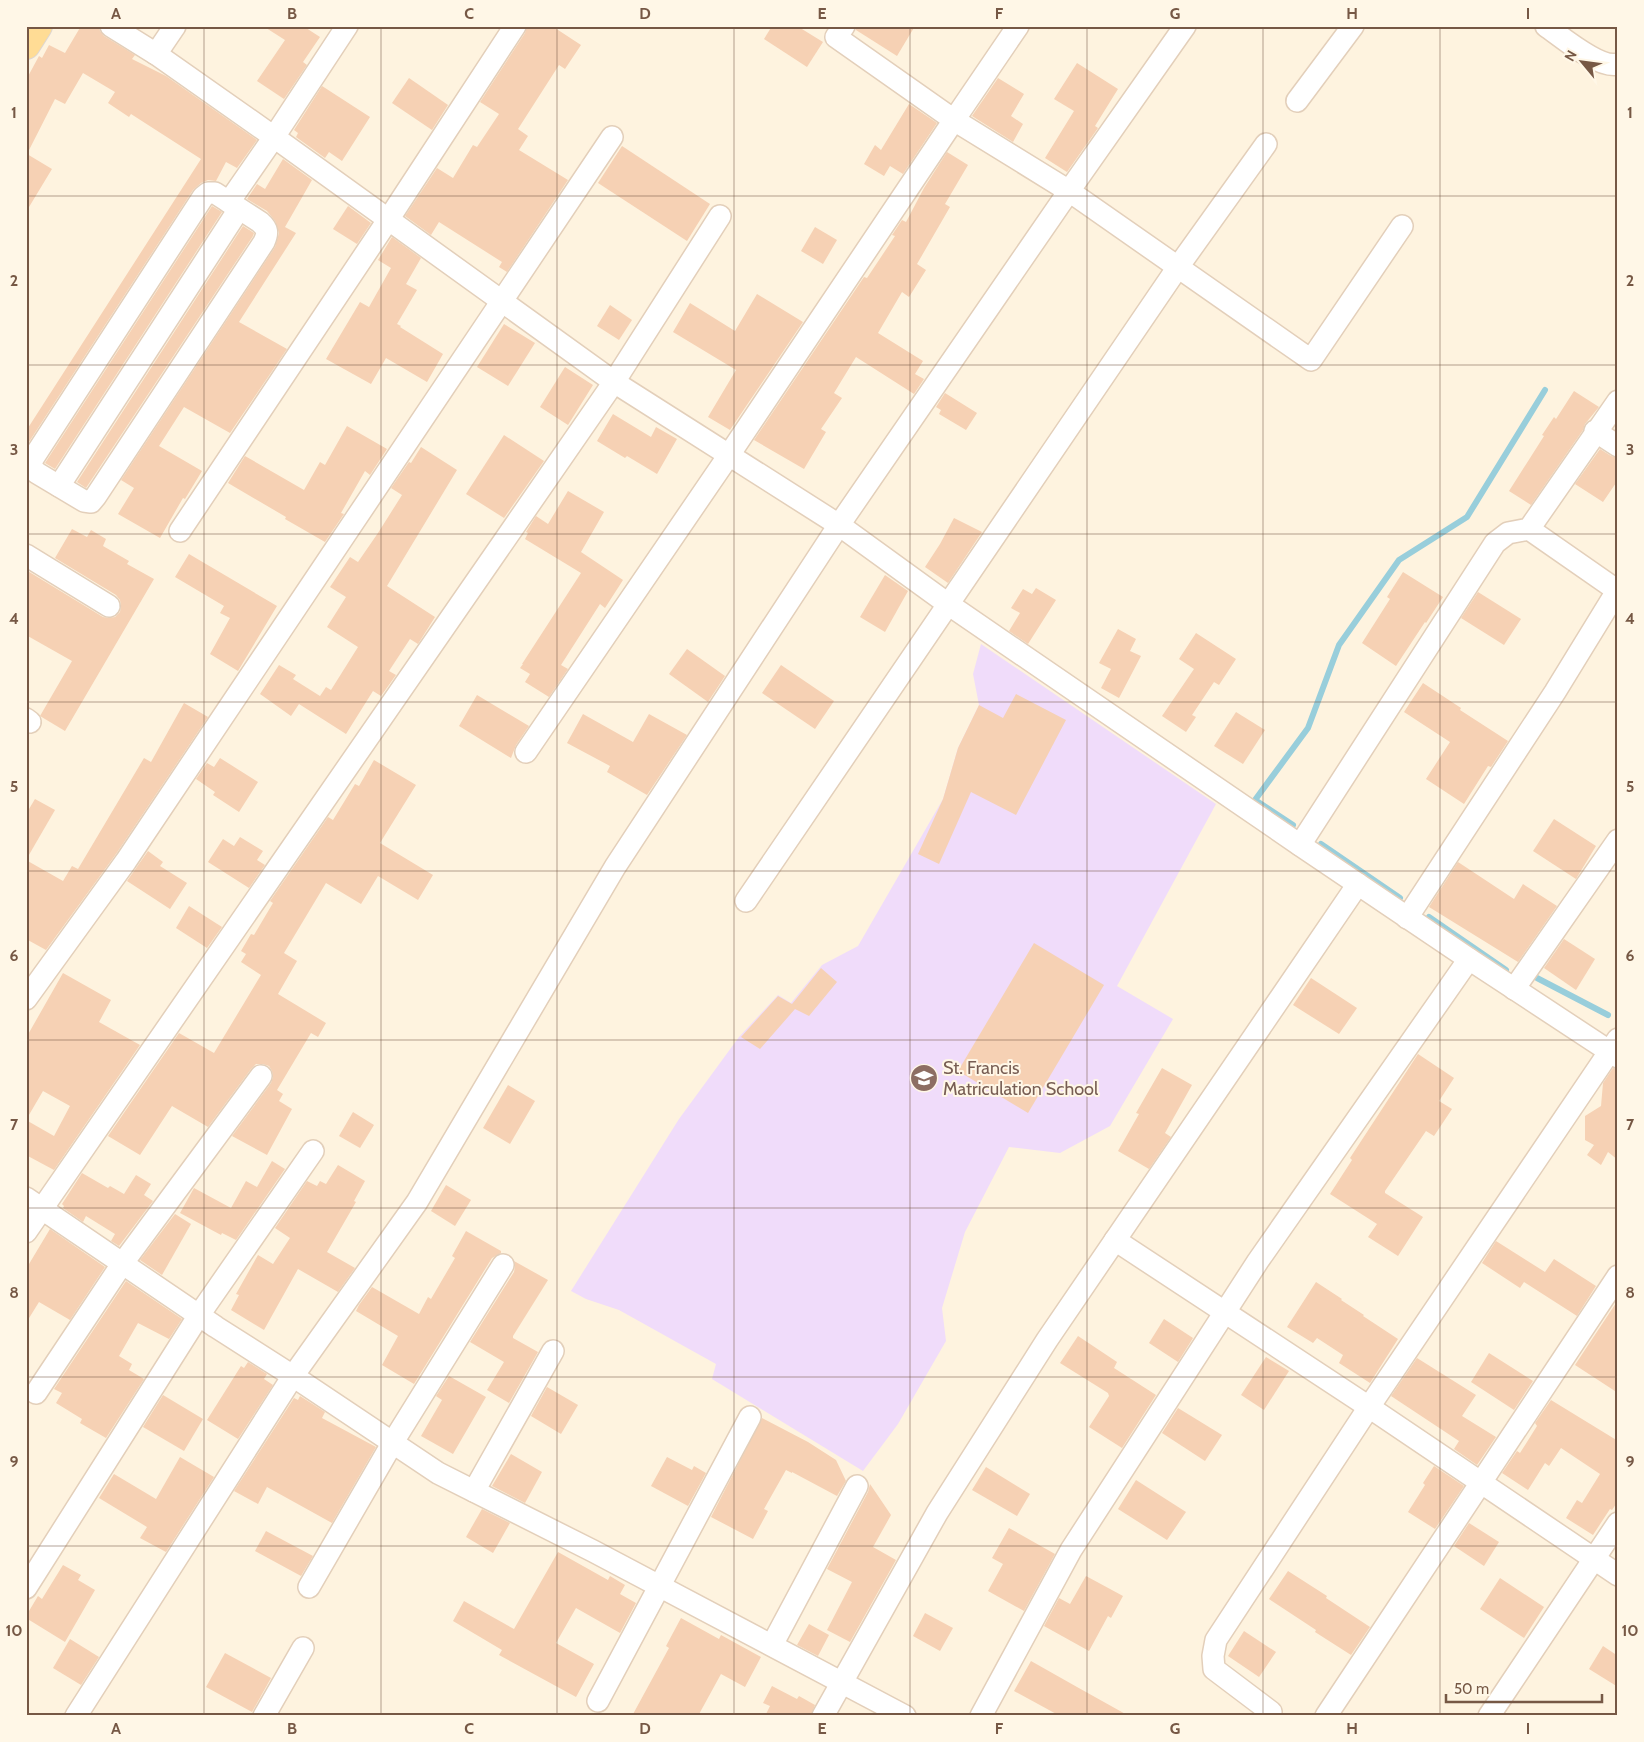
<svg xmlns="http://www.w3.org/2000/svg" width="1644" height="1742" viewBox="0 0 1644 1742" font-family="Cabin,sans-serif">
  <rect width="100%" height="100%" fill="#fef3df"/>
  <!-- education -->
  <path fill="#f0dcfa" d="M981,644l235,160 -99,182 56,33 -63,107 -50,27 -51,-6 -44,85 -23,76 4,33 -48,83 -35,47 -151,-92 4,-15 -97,-54 -33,-11 -15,-8 108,-172 60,-82 39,-42 13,8 31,-38 36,-19 85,-147 15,-51 21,-43 -6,-31z"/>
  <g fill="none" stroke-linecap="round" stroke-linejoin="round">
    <!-- stream -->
    <g stroke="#98cedb" stroke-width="6">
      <path d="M1293,825l-38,-25 53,-72 31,-83 60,-85 68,-43 78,-127"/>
      <path d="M1321,844l79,54"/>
      <path d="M1429,917l77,53"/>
      <path d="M1537,978l71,37"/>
    </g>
  </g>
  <!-- building -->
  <g fill="#f6d1b4" fill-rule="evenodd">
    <path d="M81,26h18l1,5 4,5 31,19 -3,4 34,17 91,64 -20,28 -11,-6 -10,19 -8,-1 -7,3 -8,7 -166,255 -1,-14 175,-272 -70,-45 -2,3 -21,-14 7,-11 -32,-19 -18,31 -10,-5 -28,55 25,15 -26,43v-132l13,-24 3,2 7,-13 16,8z"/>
    <path d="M263,26h40l17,11 -17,25 4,3 -23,34 -27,-18 28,-41z"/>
    <path d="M527,26h25l29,19 -16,24 -6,-4 -41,64 10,7 -9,14 49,30 -61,92 -8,-5 3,-5 -63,-40 -8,13 -26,-19 32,-48 16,10 20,-33 4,2 22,-33 -19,-12 45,-69z"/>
    <path d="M772,26h25l26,16 -16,25 -43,-28z"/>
    <path d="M856,26h59l-18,30 -41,-26z"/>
    <path d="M1077,63l41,26 -23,37 3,2 -31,44 -22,-14 29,-47 -20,-12z"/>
    <path d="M409,78l39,27 -16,25 -40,-27z"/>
    <path d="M998,78l26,16 -13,22 12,8 -10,18 -41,-26z"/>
    <path d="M322,86l48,31 -28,44 -13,-9 -4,6 -29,-21 2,-4 -4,-3z"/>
    <path d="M909,104l28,19 -34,51 -13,-8 -6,10 -20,-12 11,-19 6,5z"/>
    <path d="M622,146l88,58 -23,37 -89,-58z"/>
    <path d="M947,152l21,13 -23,39 5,3 -33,57 9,6 -17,27 -7,-5 -24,41 45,28 -8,13 9,5 -10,15 -58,-37 -22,36 8,5 -21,31 5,3 -22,37 -50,-29 110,-163 3,1 28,-42 -3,-1 10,-15 4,2 18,-34z"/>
    <path d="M283,159l29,21 -27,47 11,6 -57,89 48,27 -57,84 -46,-26 -25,39 43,25 -17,28 -2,-1 -23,40 -42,-24 16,-26 -13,-8 154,-233 4,-14 -4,-12 -8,-10 -20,-12 10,-15 8,5z"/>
    <path d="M212,206l10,6 -167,257 -10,-6z"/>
    <path d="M348,206l23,17 -14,21 -24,-15z"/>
    <path d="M243,226l11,7 -1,3 -167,252 -9,-6z"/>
    <path d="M815,227l22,13 -14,24 -22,-13z"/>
    <path d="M392,237l29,21 -15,26 11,6 -20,34 4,2 -1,1 43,27 -16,28 -41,-24 -15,26 -45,-25 34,-57 9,5 22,-39 -13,-8z"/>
    <path d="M757,294l46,28 -73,108 -22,-13 28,-47 -63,-38 17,-29 45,28z"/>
    <path d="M610,305l22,15 -13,20 -22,-14z"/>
    <path d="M504,324l31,19 -27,43 -31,-19z"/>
    <path d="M565,367l28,18 -25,40 -28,-18z"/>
    <path d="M1574,391l25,16 -14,17 -2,6 -52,75 -22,-14 35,-55 -2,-1 12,-18 2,2z"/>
    <path d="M945,393l32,20 -11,17 -27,-16 2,-4 -5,-3z"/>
    <path d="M613,414l38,23 5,-10 21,12 -20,35 -30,-18 -2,2 -28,-17z"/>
    <path d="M347,426l40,23 -17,26 -5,-4 -24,42 3,1 -19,28 -40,-23 1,-2 -58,-34 17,-27 59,34 16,-28 5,3z"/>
    <path d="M504,435l40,26 -40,57 -38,-24z"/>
    <path d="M421,447l36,23 -70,116 48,31 -17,27 -8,-5 -21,32 7,4 -15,21 -8,-5 -27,43 -47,-30 -8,12 -31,-22 19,-29 17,10 -3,4 27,17 6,-9 5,3 27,-43 -31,-20 19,-30 -16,-10 20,-30 8,5 20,-29 24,-38 -11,-7 18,-26 2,1z"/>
    <path d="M1600,449l11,7 7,2v22l-15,22 -28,-18z"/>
    <path d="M568,491l36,21 -23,40 42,28 -18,28 -5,-4 -39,61 7,4 -19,28 -24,-15 5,-8 -10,-6 3,-4h-1l59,-91 -56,-34 3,-6 -2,-1 10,-16 12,8z"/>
    <path d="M954,518l28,14 -34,51 -23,-16 15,-23z"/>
    <path d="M72,529l15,8 4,-7 15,9 -3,7 26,15 -2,3 27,15 -89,152 -25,-15 32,-55 -46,-26v-65l77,47 6,1 6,-1 5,-5 1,-6 -1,-6 -4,-5 -61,-37z"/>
    <path d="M189,554l88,52 -39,65 -28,-17 20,-36 -10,-5 4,-7 -49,-29z"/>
    <path d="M1403,572l40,25 -17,26 -1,-1 -29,44 -34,-23 28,-44 -3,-2z"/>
    <path d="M885,575l23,16 -23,41 -25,-15z"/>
    <path d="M1036,588l20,12 -28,44 -19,-13 11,-18 -9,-5 12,-19 9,5z"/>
    <path d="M1478,592l43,27 -17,26 -43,-27z"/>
    <path d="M1118,629l18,10 -6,12 11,5 -22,42 -18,-10 10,-19 -12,-6z"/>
    <path d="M1196,633l40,26 -17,26 -5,-3 -22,33 4,2 -10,15 -24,-16 32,-47 -15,-10z"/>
    <path d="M687,649l38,27 -17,26 -39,-28z"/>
    <path d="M781,665l53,36 -19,28 -53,-36z"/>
    <path d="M1423,683l38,25 -1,2 48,31 -17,26 -3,-1 -24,38 -38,-25 24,-37 -46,-30z"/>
    <path d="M1016,694l50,26 -50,95 -45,-23 -32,72 -21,-10 25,-55 15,-51 21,-43 24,13z"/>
    <path d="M477,695l52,31 -13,19 -5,13 -52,-32z"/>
    <path d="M184,703l24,14 -92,137 -70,96 -20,-11v-79l37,21 9,-15 6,3 66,-111 7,4z"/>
    <path d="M1236,712l29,18 -22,34 -29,-18z"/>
    <path d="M583,714l50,28 16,-28 38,21 -40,60 -40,-23 3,-6 -43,-23z"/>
    <path d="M220,758l38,24 -19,30 -26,-17 2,-3 -19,-13 11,-16 7,4z"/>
    <path d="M374,760l42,25 -36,58 53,32 -15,25 -40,-24 -17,28 -35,-21 -42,70 13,8 -19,33 48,29 -8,14 -7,-4 -34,57 6,4 -4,7 13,8 -25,46 -35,-19 39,-53 2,-6 -1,-6 -3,-5 -6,-2h-7l-5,5 -43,58 -36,-21 -32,49 -32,-19 71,-103 35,20 47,-78 -20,-13 5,-8 -5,-3 10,-17 3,1 19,-32 -3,-2 58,-84 5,3 22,-36 4,2z"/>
    <path d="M35,799l20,11 -29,50v-46z"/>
    <path d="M1554,819l42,27 -20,33 -43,-28z"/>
    <path d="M240,837l23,14 -6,9 8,5 -16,23 -41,-26 15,-23 11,7z"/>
    <path d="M148,851l15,11 -3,4 27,17 -17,26 -43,-28z"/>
    <path d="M1458,862l56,37 9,-15 34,22 -39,56 -89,-55z"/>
    <path d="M189,906l33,21 -15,21 -31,-20z"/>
    <path d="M1564,939l31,20 -19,31 -32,-22z"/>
    <path d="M1034,943l70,42 -76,128 -70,-42z"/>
    <path d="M821,968l16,14 -28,34 -14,-7 -35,40 -19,-12 37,-41 14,8z"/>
    <path d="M63,973l48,27 -12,22 41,23 -86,125 -28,-15v-117zM43,1091l27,15 -16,30 -28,-16z"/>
    <path d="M1311,978l46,30 -18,26 -46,-29z"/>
    <path d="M1418,1054l36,24 -15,23 13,8 -18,27 -8,-5 -41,60v2l38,24 -25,39 -30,-19 9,-13 -47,-30 22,-34 -2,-2z"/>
    <path d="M1162,1068l30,17 -27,48 6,4 -22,32 -31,-18 21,-37 -3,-1z"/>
    <path d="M1613,1068l5,1v91l-10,-8 -7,13 -14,-10 7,-10 -9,-5v-24l16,-10 2,-23z"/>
    <path d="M508,1085l27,16 -25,43 -27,-16z"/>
    <path d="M353,1112l21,13 -14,23 -21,-12z"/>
    <path d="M272,1161l13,8 -49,71 -14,-7 -1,2 -41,-22 14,-25 37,20 15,-27 11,6z"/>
    <path d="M338,1165l27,16 -11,20 2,1 -29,50 28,16 -17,24 -40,-23 -34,61 -33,-20 8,-15 -3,-1 22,-39 15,9 17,-26 -15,-10 32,-47 10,5 3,-5 6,3z"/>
    <path d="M82,1173l26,15 2,-2 14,8 12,-19 15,9 -7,11 9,6 -34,45 -8,-5 4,-7 -29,-18 -3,6 -20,-14 1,-2 -2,-2z"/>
    <path d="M446,1185l25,15 -16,26 -24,-15z"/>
    <path d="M175,1214l16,10 -29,51 -22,-15z"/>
    <path d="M50,1229l55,38 -35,53 -31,-18 -13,21v-54z"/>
    <path d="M466,1231l35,20v2l-9,5 -78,126 -32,-19 16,-29 -42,-25 3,-6 13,-18 47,27 9,-17 3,2 24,-41 -3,-2z"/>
    <path d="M1496,1241l49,31 9,-13 42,27 -19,30 -53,-34 -4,6 -38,-25z"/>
    <path d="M514,1261l34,19 -35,56v2l25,14 -29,51 -22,-13 17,-28 -34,-20 44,-70 1,-6z"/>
    <path d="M126,1281l56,38 -13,20 -31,-16 -19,33 13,8 -3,6 15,9 -38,59 -26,-15 2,-4 -26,-16 6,-10 -8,-4z"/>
    <path d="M1316,1282l26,17 -1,1 23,15 -1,1 35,23 -28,44 -31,-20 4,-8 -26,-17 -4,5 -26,-16z"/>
    <path d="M1618,1300v93l-43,-28z"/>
    <path d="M1164,1319l29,19 -15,24 -29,-19z"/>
    <path d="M1078,1336l39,26 -3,6 42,27 -34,53 -33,-21 20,-31 -1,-3 -48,-30z"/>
    <path d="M1489,1353l44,28 -19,29 -43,-28z"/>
    <path d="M1266,1357l23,14 -25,39 -23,-15z"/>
    <path d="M1417,1358l59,37 -14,21 34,21 -19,28 -23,-16 5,-8 -68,-45z"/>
    <path d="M248,1362l19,12 -3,5 9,6 -35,54 -31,-19 34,-54 3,2z"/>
    <path d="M449,1376l37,21 -33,57 -32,-18 21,-36 -6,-4z"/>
    <path d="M547,1387l31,18 -17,29 -30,-18z"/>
    <path d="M163,1395l40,24 -19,32 -41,-24z"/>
    <path d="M300,1396l25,16 -3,6 54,29 -44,76 -65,-36 -9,17 -24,-13 60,-93 4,2z"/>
    <path d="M1551,1400l67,41v60l-6,9 -2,-1 -17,26 -27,-17 11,-18 5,3 18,-29 -39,-26 -12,18 -4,-3 -17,27 -26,-17 15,-22 3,2 17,-27 -2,-3z"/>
    <path d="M1178,1408l44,27 -17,26 -43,-28z"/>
    <path d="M762,1418l46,24 28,18 10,21 -9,15 -45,-24v1l-6,-3 -22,39 4,2 -15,28 -42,-22z"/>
    <path d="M511,1454l31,18 -17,31 -33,-17z"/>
    <path d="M180,1457l34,20 -48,75 -26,-14 7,-11 -48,-29 15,-24 42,25z"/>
    <path d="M667,1457l25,13 2,-4 12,7 -18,33 -37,-20z"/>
    <path d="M1434,1466l30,20 -29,43 -27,-17 17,-27 -2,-2z"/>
    <path d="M986,1467l44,27 -13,22 -45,-26z"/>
    <path d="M1136,1480l50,32 -19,28 -49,-31z"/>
    <path d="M870,1484l21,31 -18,32 23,13 -46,82 -23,-12 25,-48 -25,-13 41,-77z"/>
    <path d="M482,1509l28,14 -17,30 -27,-16z"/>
    <path d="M1469,1523l30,19 -15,24 -30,-20z"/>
    <path d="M1009,1528l46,26 -31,57 -36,-20 15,-27 -11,-6z"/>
    <path d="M266,1531l47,25 -12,20 -46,-25z"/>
    <path d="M558,1552l50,28 2,-4 15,9 -5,9 16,9 -16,30 -44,-25 -20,35 38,21 -18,33 -77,-42 3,-5 -49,-29 11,-20 50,28z"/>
    <path d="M63,1565l18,10 -3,5 17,10 -30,52 -39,-24v-2l12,-20 4,3z"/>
    <path d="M1288,1571l39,25 -1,2 44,29 -19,28 -36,-23 1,-2 -47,-31z"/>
    <path d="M1086,1576l37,20 -12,22 -3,-2 -19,35 -45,-25 15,-28 11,6z"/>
    <path d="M1500,1578l44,29 -20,31 -44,-29z"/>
    <path d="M925,1613l28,15 -13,23 -27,-15z"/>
    <path d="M681,1618l38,21 2,-4 40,22 -16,30 -24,-13 -23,42h-66l37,-68 -3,-2z"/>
    <path d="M809,1624l20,11 -11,21 -21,-11z"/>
    <path d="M1244,1631l32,21 -17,25 -31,-21z"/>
    <path d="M70,1639l29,18 -18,28 -28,-17z"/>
    <path d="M1603,1646l15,10v31l-29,-18z"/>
    <path d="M225,1653l46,25 -19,34 -46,-25z"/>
    <path d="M1031,1661l46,26 52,29h-69l-46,-25z"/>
    <path d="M772,1686l25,13 2,-3 16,9 -4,11h-46l5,-10 -7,-3z"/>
  </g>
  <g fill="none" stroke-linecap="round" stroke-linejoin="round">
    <!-- minor casing -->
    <g stroke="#e3cfba" stroke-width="24">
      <g id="minor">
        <path d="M111,26l45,28 118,83 340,245 225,143 109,79 352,241 169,114 149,98"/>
        <path d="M844,26l-8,11 118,83 64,-94"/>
        <path d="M1546,26c16,11 53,43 72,38"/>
        <path d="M156,54l19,-28"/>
        <path d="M1297,101l56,-75"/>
        <path d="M208,193h7l45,29c8,7 8,11 4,20l-168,254 -5,6 -7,-1 -47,-28 -6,-6 1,-7 171,-263z"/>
        <path d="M229,202l45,-65 73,-111"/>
        <path d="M1595,431l23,15"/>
        <path d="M59,486l180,-277"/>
        <path d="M1529,529l89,62"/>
        <path d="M180,531l208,-311 127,-194"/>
        <path d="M26,555l83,51"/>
        <path d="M26,719l4,3"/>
        <path d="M526,752l203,-297 225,-335 115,71 242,169 91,-134"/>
        <path d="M1300,845l195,-302 13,-10 21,-4 89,-128"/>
        <path d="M746,901l432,-634 88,-123"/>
        <path d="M1407,918l148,-226 62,-101"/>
        <path d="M1514,989l104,-149"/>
        <path d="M26,999l100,-138 486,-724"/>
        <path d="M26,1198l190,129 77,49 145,97 155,78 312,165"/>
        <path d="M26,1232l588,-850 106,-166"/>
        <path d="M1115,1240l254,167 249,168"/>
        <path d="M36,1393l86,-129 139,-188"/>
        <path d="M474,1491l79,-140"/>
        <path d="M309,1587l84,-145 110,-177"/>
        <path d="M26,1588l173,-273 114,-164"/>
        <path d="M772,1645l85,-159"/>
        <path d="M598,1701l152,-284"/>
        <path d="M1271,1712l-57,-43 -1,-13 3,-16 153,-233 249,-368"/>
        <path d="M76,1716l217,-340 124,-174 198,-335 224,-342 230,-334 116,-165"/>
        <path d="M264,1716l39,-68"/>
        <path d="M823,1716l114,-203 110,-173 311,-456"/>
        <path d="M981,1716l90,-166 187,-289 211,-302"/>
        <path d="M1326,1716l292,-440"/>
        <path d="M1489,1716l129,-193"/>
      </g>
    </g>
    <!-- major casing -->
    <g stroke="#ded7d2" stroke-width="30">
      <path id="major" d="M26,45l12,-19"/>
    </g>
    <!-- minor -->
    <use href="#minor" stroke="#fff" stroke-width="21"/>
    <!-- major -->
    <use href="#major" stroke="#ffdc95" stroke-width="28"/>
  </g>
  <!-- grid -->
  <path fill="none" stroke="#765845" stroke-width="1" stroke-opacity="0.55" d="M204,26v1690M381,26v1690M557,26v1690M734,26v1690M910,26v1690M1087,26v1690M1263,26v1690M1440,26v1690M26,196h1592M26,365h1592M26,534h1592M26,702h1592M26,871h1592M26,1040h1592M26,1208h1592M26,1377h1592M26,1546h1592"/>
  <!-- icons -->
  <defs>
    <g id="school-disc" transform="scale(1.4375)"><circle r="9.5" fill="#8d6e63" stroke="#fff7e7"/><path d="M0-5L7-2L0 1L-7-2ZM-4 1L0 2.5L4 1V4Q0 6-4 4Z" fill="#fff"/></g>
  </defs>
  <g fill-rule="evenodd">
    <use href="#school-disc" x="924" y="1078"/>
  </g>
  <g text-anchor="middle" stroke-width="4" stroke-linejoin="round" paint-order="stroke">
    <!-- education labels -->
    <g font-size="18" fill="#785e54" stroke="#fff7e7" text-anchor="start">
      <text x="943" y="1074">St. Francis<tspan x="943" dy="21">Matriculation School</tspan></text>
    </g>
  </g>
  <!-- border -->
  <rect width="1644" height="1742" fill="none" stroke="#fff7e7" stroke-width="55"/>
  <!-- north arrow -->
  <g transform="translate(1582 62) rotate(299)" stroke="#fff7e7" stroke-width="4" paint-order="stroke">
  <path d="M0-4L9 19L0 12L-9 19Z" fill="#765845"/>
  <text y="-8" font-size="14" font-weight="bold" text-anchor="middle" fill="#765845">N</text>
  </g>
  <!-- scale -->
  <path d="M1446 1694v8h156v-8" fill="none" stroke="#765845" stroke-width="2.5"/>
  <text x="1454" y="1694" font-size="15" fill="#765845" stroke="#fff7e7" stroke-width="4" paint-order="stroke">50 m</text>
  <rect x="28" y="28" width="1588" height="1686" fill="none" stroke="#765845" stroke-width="2"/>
  <g font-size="16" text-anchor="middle" font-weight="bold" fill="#765845">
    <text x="116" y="19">A</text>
    <text x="292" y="19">B</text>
    <text x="469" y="19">C</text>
    <text x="645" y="19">D</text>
    <text x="822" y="19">E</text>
    <text x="999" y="19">F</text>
    <text x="1175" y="19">G</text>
    <text x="1352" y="19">H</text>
    <text x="1528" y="19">I</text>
    <text x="14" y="118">1</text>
    <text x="1630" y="118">1</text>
    <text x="14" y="286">2</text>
    <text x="1630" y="286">2</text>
    <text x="14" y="455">3</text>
    <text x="1630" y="455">3</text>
    <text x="14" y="624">4</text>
    <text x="1630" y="624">4</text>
    <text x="14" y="792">5</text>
    <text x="1630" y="792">5</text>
    <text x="14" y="961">6</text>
    <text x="1630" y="961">6</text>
    <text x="14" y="1130">7</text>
    <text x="1630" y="1130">7</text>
    <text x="14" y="1298">8</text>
    <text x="1630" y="1298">8</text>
    <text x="14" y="1467">9</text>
    <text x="1630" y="1467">9</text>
    <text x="14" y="1636">10</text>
    <text x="1630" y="1636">10</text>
    <text x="116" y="1734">A</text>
    <text x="292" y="1734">B</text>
    <text x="469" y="1734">C</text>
    <text x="645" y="1734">D</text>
    <text x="822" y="1734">E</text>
    <text x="999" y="1734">F</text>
    <text x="1175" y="1734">G</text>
    <text x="1352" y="1734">H</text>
    <text x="1528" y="1734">I</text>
  </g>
</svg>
